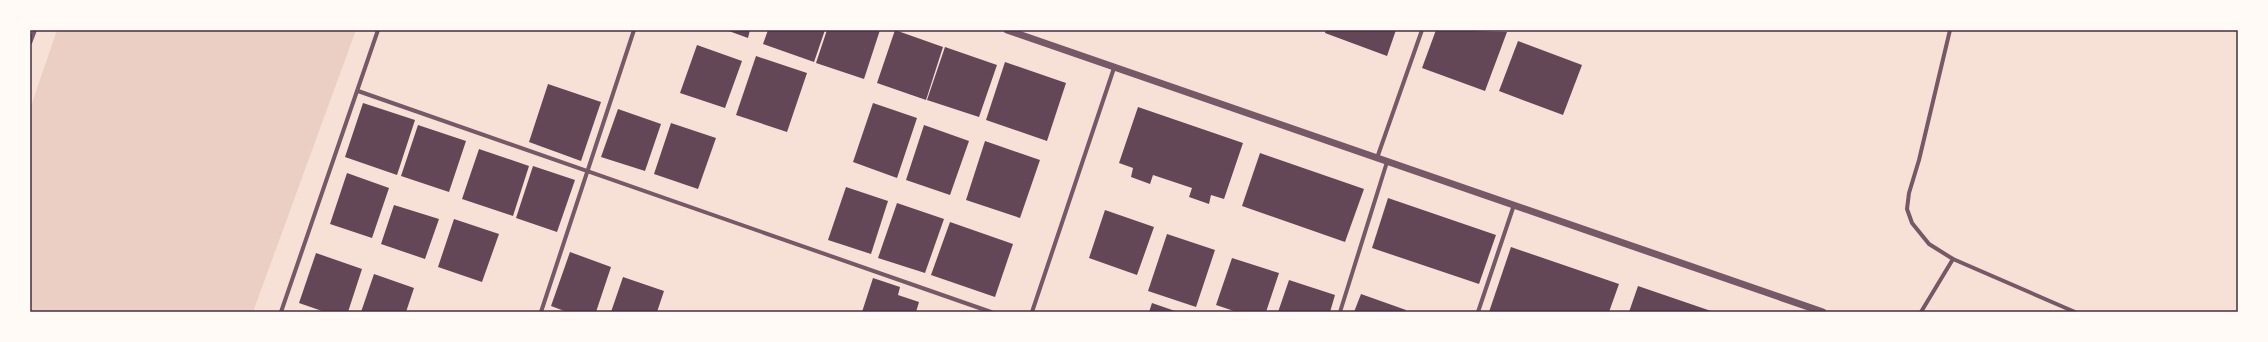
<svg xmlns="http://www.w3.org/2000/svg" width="2268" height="342" viewBox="0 0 2268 342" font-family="'Archivo Narrow',sans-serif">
  <rect width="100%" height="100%" fill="#f7e1d7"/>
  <!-- green -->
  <path fill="#ebcfc5" d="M57,30h299l-103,282h-223v-203z"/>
  <!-- building -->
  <g fill="#644757">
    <path d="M726,30h24l-2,8z"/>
    <path d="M768,30h57l-11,32 -51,-18z"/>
    <path d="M827,30h53l-16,49 -48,-16z"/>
    <path d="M895,30l48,17 -17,53 -49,-17z"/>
    <path d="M1326,30h70l-9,26 -62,-23z"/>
    <path d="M1436,30l71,2 -22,59 -63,-23z"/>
    <path d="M1518,41l64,24 -19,50 -64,-24z"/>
    <path d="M697,45l45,16 -17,47 -45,-15z"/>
    <path d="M945,47l52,18 -18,52 -52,-17z"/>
    <path d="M756,56l51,17 -20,59 -51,-17z"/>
    <path d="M1005,62l61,21 -19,58 -61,-21z"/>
    <path d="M548,84l53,18 -20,59 -52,-19z"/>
    <path d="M363,103l52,17 -18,55 -52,-18z"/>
    <path d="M873,103l44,15 -20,60 -44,-16z"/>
    <path d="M1138,107l105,36 -19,56 -13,-4 -2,9 -20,-7 3,-9 -39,-13 -3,9 -19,-7 2,-9 -14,-5z"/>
    <path d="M618,109l43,15 -16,47 -44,-14z"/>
    <path d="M671,123l45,15 -18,51 -44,-15z"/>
    <path d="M418,125l48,16 -17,51 -48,-16z"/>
    <path d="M924,125l45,16 -19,54 -44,-15z"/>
    <path d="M985,141l55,19 -20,58 -54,-18z"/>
    <path d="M479,149l50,17 -16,50 -51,-17z"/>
    <path d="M1260,153l104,36 -19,53 -103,-36z"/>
    <path d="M533,166l42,14 -18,52 -41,-14z"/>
    <path d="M347,173l42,15 -17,50 -42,-14z"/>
    <path d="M846,187l42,14 -17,53 -43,-14z"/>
    <path d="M1388,198l108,37 -17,49 -107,-36z"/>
    <path d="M897,203l47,16 -19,54 -47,-15z"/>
    <path d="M394,205l45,14 -14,40 -44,-15z"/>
    <path d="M1105,210l49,17 -17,48 -48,-17z"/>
    <path d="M454,219l45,15 -17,48 -44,-15z"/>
    <path d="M950,222l63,22 -18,53 -64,-22z"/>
    <path d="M1167,234l48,16 -19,57 -48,-16z"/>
    <path d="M1511,247l108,37 -10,28h-120z"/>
    <path d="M570,252l41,15 -15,45h-29l-16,-6z"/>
    <path d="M316,253l46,16 -14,43h-23l-26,-9z"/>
    <path d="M1232,258l47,15 -13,39h-29l-21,-7z"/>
    <path d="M374,274l40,14 -8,24h-45z"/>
    <path d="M623,277l41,14 -7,21h-46z"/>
    <path d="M873,278l27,9 -2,8 21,7 -3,10h-54z"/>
    <path d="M1289,280l46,15 -5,17h-52z"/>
    <path d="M1638,286l76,26h-85z"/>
    <path d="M1361,294l45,16 -1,2h-51z"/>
    <path d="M1152,303l26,9h-29z"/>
  </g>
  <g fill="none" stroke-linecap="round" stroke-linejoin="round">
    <!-- minor -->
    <g stroke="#755966" stroke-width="4">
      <path d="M1950,30l-31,130 -10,33 -2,16 5,14 17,21 24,15 122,53"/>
      <path d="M30,43l5,-13"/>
      <path d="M358,91l633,221"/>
      <path d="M1377,158l45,-128"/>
      <path d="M281,312l97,-282"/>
      <path d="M541,312l93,-282"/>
      <path d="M1032,312l82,-244"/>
      <path d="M1340,312l47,-150"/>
      <path d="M1478,312l36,-107"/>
      <path d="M1921,312l32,-53"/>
    </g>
    <!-- tertiary -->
    <path stroke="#755966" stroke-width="7" d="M1007,30l816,282"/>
  </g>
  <!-- border -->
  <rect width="2268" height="342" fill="none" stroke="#fffaf5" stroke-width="62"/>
  <rect x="31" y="31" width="2206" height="280" fill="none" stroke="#4a2c40" stroke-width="1.5"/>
</svg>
